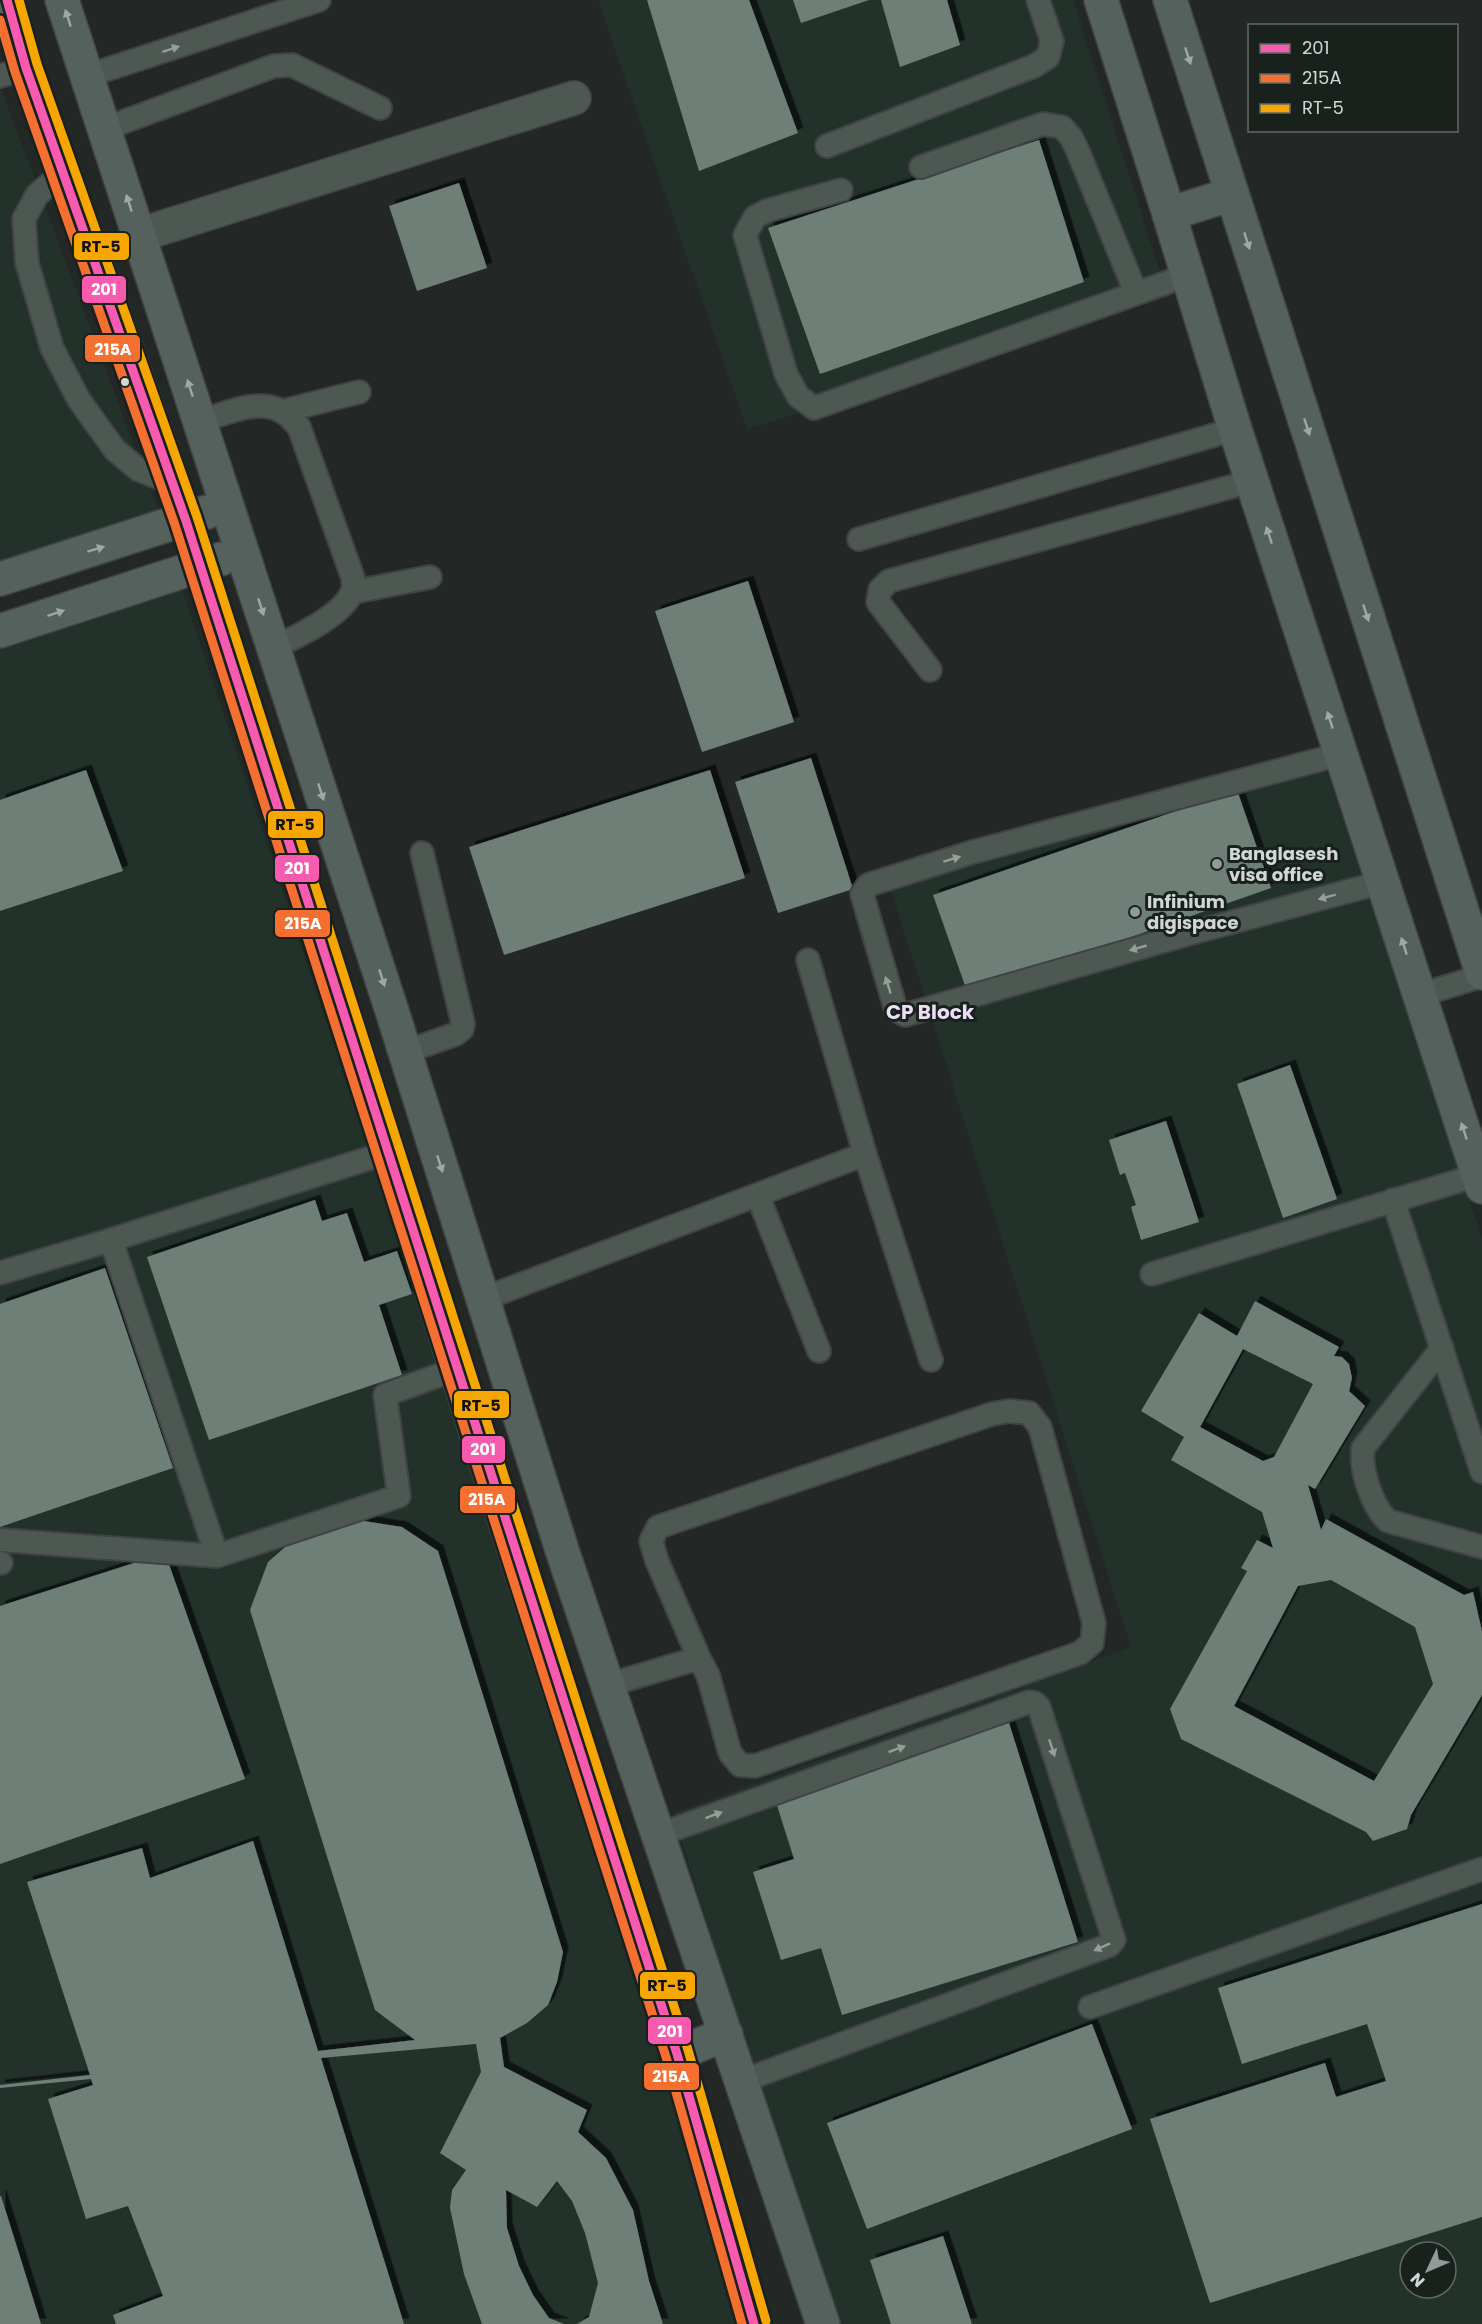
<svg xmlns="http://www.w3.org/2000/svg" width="1482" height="2324" viewBox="0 0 1482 2324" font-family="Poppins,sans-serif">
  <defs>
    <filter id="shadow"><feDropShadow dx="5.5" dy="-5.5" stdDeviation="0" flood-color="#0009"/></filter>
  </defs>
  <rect width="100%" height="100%" fill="#232826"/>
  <!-- built -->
  <g fill="#22322a" fill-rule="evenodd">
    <path d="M598,0h475l95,297 -421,132z"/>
    <path d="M0,86l169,453 -169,53z"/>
    <path d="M173,563l391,1169 179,592h-743v-1706z"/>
    <path d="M1320,751l162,487v1086h-649l-160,-511 458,-166 -241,-760zM1410,2252h36v36h-36z"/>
  </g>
  <!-- building -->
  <g fill="#6d7f77" fill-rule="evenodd" filter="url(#shadow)">
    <path d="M647,0h102l49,133 -99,38z"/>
    <path d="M793,0h76l-68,23z"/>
    <path d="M881,0h66l13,45 -60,22z"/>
    <path d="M1039,140l45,142 -264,92 -52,-146z"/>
    <path d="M459,183l28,85 -70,23 -28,-85z"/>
    <path d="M748,581l46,141 -92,30 -47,-141z"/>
    <path d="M811,758l42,131 -75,24 -43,-131z"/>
    <path d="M86,770l37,101 -123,40v-111z"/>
    <path d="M710,770l35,108 -241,77 -35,-108z"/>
    <path d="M1237,790l34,98 -303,106 -35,-99z"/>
    <path d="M1290,1065l47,134 -54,19 -46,-134z"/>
    <path d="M1166,1121l33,101 -58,18 -10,-33 5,-2 -11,-32 -5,2 -11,-35z"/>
    <path d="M315,1200l7,21 25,-8 17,49 33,-11 15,43 -33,11 23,70 -193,65 -62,-183z"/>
    <path d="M105,1268l68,200 -173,59v-223z"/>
    <path d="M1255,1301l84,46 -5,9 8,1 7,7 3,14 -3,13 16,15 -50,83 -7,-4 13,45 5,-11 138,76 9,-3 9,39v64l-71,120 -4,14 -34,12 -7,-9 -185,-93 -11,-30 77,-138 -6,-3 16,-28 16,8 -11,-36 -91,-52 13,-23 -43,-26 58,-98 38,23zM1243,1349l70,35 -39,73 -11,4 -63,-34zM1331,1580l84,47 18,57 -59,97 -140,-75 64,-120z"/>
    <path d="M351,1519l51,8 36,24 125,401 -6,30 -9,23 -21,18 -27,15 4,29 83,43 -9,22 28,26 27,52 16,71 14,43h-86l12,-7 9,-34 -13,-50 -13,-32 -15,-20 -20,26 -31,-17 1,38 12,38 14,29 16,23 15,6h-82l-18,-50 -14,-66 2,-18 14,-20 -26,-17 41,-81 -5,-28 -155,14 83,266h-288l-3,-9 50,-19 -35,-90 -42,13 -38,-120 45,-14 -2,-6 -91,9v-3l90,-10 -63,-193 115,-34 8,30 103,-37 65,210 97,-11 -40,-30 -125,-400 18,-48 40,-35z"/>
    <path d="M165,1553l80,226 -245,85v-258z"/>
    <path d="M1009,1723l69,219 -236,73 -21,-67 -40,12 -28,-88 41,-13 -20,-63z"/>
    <path d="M1482,1904v313l-272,86 -60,-184 175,-56 11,34 50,-16 -19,-57 -125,40 -24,-76z"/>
    <path d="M1092,2024l40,105 -265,100 -40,-106z"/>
    <path d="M0,2196h1l40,128h-41z"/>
    <path d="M943,2236l29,88h-81l-21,-64z"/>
  </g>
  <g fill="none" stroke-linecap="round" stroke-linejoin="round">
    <!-- lane casing -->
    <g stroke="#404342" stroke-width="26">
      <g id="lane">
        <path d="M0,76l26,-8"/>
        <path d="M87,76l232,-76"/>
        <path d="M104,129l170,-63 18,-1 88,43"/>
        <path d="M827,146l207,-80 14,-9 4,-16 -14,-41"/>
        <path d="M921,167l122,-43 19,3 9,10 6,12 59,144"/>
        <path d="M63,172l-26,23 -13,24 3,44 25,85 27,52 36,50 24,20 33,13"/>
        <path d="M841,190l-72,20 -14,7 -10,18 41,139 12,22 16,12 374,-133"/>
        <path d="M283,411l76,-19"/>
        <path d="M201,421c24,-7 56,-23 80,-10 7,3 13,11 18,16l54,151c0,4 1,11 -1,14 -9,23 -57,46 -78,55"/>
        <path d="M859,539l376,-110"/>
        <path d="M353,592l77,-15"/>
        <path d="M930,670l-52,-68 2,-12 9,-9 363,-100"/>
        <path d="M1341,754l-368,98 -105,33 -6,9 34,116 9,5 290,-83 188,-50"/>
        <path d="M808,960l57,194 66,206"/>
        <path d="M1420,995l62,-19"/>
        <path d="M405,1052l51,-18 6,-5 1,-6 -41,-170"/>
        <path d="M389,1152l-278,88 106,316 182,-60 -14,-101 71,-26"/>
        <path d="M758,1196l61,155"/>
        <path d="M1393,1200l89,272"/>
        <path d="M0,1273l111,-33"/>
        <path d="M1152,1274l326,-99"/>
        <path d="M483,1299l382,-145"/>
        <path d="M1442,1348l-79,100c-3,21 9,59 25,73l94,26"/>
        <path d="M0,1540l217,16"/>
        <path d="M0,1563h1"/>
        <path d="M608,1685l91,-27 9,17 22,78 10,12 15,1 325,-113 12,-10 2,-20 -54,-196 -11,-14 -20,-2 -17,3 -334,113 -7,14 6,20 42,97"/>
        <path d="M658,1835l371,-133 6,1 4,4 75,233 -4,5 -368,136"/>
        <path d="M1090,2007l392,-138"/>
      </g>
    </g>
    <!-- street casing -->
    <g stroke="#404342" stroke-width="36">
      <path id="street" d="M139,235l435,-137"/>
    </g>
    <!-- secondary casing -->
    <g stroke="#404342" stroke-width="36">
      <g id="secondary">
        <path d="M7,0l19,68 121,339 39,114 203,631 67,217 221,685 77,270"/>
        <path d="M62,0l330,1011 171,542 260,771"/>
        <path d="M1101,0l68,214 66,215 247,758"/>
        <path d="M1170,0l312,973"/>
        <path d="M1169,214l63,-20"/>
        <path d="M0,579l207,-67"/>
        <path d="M0,631l221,-72"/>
        <path d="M677,2054l49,-20"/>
      </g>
    </g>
    <!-- lane -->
    <use href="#lane" stroke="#4d5852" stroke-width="22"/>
    <!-- street -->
    <use href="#street" stroke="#4d5852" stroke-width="33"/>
    <!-- secondary -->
    <use href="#secondary" stroke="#55615c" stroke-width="33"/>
    <!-- bus-1 casing -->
    <g stroke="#18211c" stroke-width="14">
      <path id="bus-1" d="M7,0l19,68 160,453 491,1533 77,270"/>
    </g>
    <!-- bus-2 casing -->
    <g stroke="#18211c" stroke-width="14">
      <path id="bus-2" d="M0,20l15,52 160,453 491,1532 76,267"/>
    </g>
    <!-- bus-3 casing -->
    <g stroke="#18211c" stroke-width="14">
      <path id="bus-3" d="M19,0l18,64 160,453 491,1533 78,271"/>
    </g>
    <!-- bus-1 -->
    <use href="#bus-1" stroke="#f75aaf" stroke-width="9"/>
    <!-- bus-2 -->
    <use href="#bus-2" stroke="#f46f30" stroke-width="9"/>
    <!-- bus-3 -->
    <use href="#bus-3" stroke="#f7a600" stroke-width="9"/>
  </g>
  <!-- one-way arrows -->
  <defs><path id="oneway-solid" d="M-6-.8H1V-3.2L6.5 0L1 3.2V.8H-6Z" transform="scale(1.5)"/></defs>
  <g fill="#9fa8a4">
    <use href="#oneway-solid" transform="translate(68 18) rotate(-108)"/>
    <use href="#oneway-solid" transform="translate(1188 56) rotate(72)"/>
    <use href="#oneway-solid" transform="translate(129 203) rotate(-108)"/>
    <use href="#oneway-solid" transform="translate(1247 241) rotate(72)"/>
    <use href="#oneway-solid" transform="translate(190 388) rotate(-108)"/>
    <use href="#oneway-solid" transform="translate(1307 427) rotate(72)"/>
    <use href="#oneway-solid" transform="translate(1269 535) rotate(-108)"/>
    <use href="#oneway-solid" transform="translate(96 549) rotate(-17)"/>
    <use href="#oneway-solid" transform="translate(261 607) rotate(72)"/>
    <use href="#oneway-solid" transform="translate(56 613) rotate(-18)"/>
    <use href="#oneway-solid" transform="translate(1366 613) rotate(72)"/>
    <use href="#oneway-solid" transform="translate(1330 720) rotate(-108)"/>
    <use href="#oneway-solid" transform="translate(321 792) rotate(72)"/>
    <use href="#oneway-solid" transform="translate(1404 946) rotate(-108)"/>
    <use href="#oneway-solid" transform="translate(382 978) rotate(72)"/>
    <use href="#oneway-solid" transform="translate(1464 1131) rotate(-108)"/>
    <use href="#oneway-solid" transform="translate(440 1164) rotate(72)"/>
  </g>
  <g fill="#969e9a">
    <use href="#oneway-solid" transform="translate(171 49) rotate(-18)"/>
    <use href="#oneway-solid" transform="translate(952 859) rotate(-17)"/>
    <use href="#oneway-solid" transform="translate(1327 897) rotate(165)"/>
    <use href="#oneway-solid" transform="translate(1138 948) rotate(164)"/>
    <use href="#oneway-solid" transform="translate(888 985) rotate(-107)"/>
    <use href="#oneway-solid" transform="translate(1052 1748) rotate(72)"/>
    <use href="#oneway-solid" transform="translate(897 1749) rotate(-20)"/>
    <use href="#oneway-solid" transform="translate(714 1815) rotate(-20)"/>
    <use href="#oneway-solid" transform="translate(1102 1947) rotate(156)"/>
  </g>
  <!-- markers -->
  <circle fill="#d1d7d4" stroke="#18211c" stroke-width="2" cx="125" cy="382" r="5"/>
  <g fill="#949a97" stroke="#18211c" stroke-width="2">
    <circle cx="1217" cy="864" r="6"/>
    <circle cx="1135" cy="912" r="6"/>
  </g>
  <g text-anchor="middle" stroke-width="6" stroke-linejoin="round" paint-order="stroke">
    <!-- poi labels -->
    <g font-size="18" font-weight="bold" fill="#d1d7d4" stroke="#18211c" text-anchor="start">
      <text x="1229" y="860">Banglasesh<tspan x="1229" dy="21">visa office</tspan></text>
      <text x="1147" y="908">Infinium<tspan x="1147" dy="21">digispace</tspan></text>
    </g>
    <!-- neighbourhood labels -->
    <g font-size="20" font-weight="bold" fill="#edddf7" stroke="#18211c">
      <text x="930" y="1019">CP Block</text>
    </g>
  </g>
  <g stroke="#18211c" stroke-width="2">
    <rect x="73" y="232" width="57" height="29" rx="6" fill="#f7a600"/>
    <rect x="81" y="275" width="46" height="29" rx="6" fill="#f75aaf"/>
    <rect x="84" y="334" width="57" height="29" rx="6" fill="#f46f30"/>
    <rect x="267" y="810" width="57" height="29" rx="6" fill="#f7a600"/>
    <rect x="274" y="854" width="46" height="29" rx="6" fill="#f75aaf"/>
    <rect x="274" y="909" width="57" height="29" rx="6" fill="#f46f30"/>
    <rect x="453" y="1390" width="57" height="29" rx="6" fill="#f7a600"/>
    <rect x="461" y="1435" width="45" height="29" rx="6" fill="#f75aaf"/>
    <rect x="459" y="1485" width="57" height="29" rx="6" fill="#f46f30"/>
    <rect x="639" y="1971" width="57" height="29" rx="6" fill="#f7a600"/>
    <rect x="647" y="2016" width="45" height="29" rx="6" fill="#f75aaf"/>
    <rect x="643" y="2062" width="57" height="29" rx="6" fill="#f46f30"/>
  </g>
  <g font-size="16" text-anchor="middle" font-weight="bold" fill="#fff">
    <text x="104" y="295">201</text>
    <text x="113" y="355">215A</text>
    <text x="297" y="874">201</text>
    <text x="303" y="929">215A</text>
    <text x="483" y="1455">201</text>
    <text x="487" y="1505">215A</text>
    <text x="670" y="2037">201</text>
    <text x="671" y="2082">215A</text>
  </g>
  <g font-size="16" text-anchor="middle" font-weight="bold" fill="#111">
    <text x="101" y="252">RT-5</text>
    <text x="295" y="830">RT-5</text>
    <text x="481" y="1411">RT-5</text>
    <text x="667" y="1991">RT-5</text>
  </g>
  <!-- legend -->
  <rect x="1248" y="24" width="210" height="108" fill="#18211c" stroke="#626a66" stroke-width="1.5"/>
  <rect x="1260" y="44" width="30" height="9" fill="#f75aaf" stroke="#626a66" stroke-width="1.5"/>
  <text x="1302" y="54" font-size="18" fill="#d1d7d4">201</text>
  <rect x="1260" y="74" width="30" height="9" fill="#f46f30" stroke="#626a66" stroke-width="1.5"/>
  <text x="1302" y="84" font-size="18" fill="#d1d7d4">215A</text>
  <rect x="1260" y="104" width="30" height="9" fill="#f7a600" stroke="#626a66" stroke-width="1.5"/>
  <text x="1302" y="114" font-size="18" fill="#d1d7d4">RT-5</text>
  <!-- north arrow -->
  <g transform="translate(1428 2270) rotate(226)"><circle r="28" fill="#18211c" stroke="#626a66" stroke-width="1.5"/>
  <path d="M0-4.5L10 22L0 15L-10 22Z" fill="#949a97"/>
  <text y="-9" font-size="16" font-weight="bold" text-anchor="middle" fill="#d1d7d4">N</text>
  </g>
</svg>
